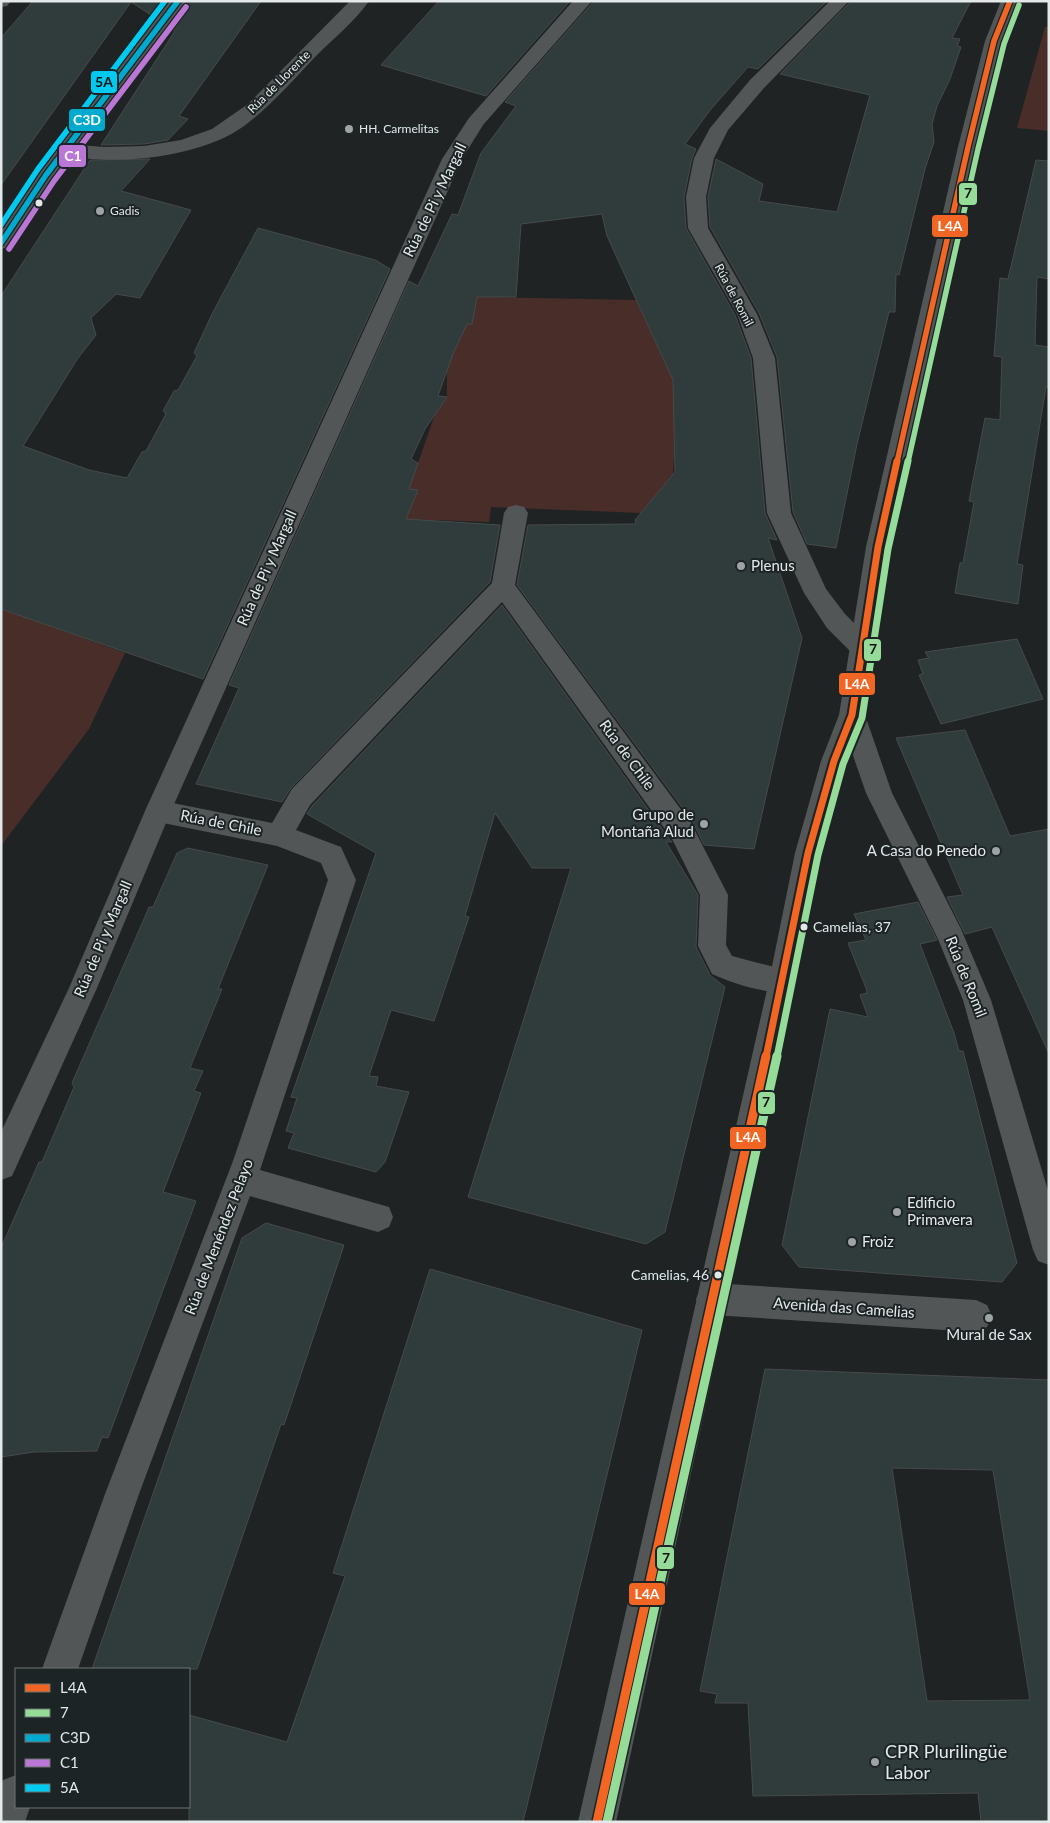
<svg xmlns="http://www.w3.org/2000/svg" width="1050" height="1823" viewBox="0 0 1050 1823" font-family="Lato,sans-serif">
  <rect width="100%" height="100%" fill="#1f2323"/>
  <!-- green -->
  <g fill="#492d28">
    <path d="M1045,27h4v104l-32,-3z"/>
    <path d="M477,297l159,3 27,59 9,1 3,80 -2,34 -32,39 -150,-6 -2,15 -83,-3 12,-29 -9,-1 26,-75 12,-17v-30l-12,-46 37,3z"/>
    <path d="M1,609l124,44 -36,76 -88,117z"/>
  </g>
  <!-- building -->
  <g fill="#303b3b" stroke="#474a4b" fill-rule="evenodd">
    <path d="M33,1h133l-12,16 -23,-15 -130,183v-147z"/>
    <path d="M189,1h72l-82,115 9,3 -20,21 -24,4 -43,1 74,-114 -6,-3z"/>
    <path d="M439,1h131l-84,95 -105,-31z"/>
    <path d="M594,1h233l-69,68 -10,-2 -37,42 -26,35 11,5 -4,9 -8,39 2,31 49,87 16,43 14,155 12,27 -9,-2 34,100 -48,211 -50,-4 -11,-23 -176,-237 11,-60 108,-1 -1,-4 40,-48 -2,-92 -66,-144 -5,-22 -81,10 -5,73h-39l-5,27h-5l-14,30 -15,42 9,1 -22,32 -14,30 7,4 -9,26 9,1 -12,29 94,6 -10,57 -199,206 -9,14 -86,-18 43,-96 -10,-3 180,-404 9,5 34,-72 6,1 23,-62 35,-47 -11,-4z"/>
    <path d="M851,1h120l-19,37 8,1 -3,7 4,1 -11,32 -13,27 -5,18 2,18 -9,27 -26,106 -3,-1 -1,38h-6l-32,132 -21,104 -29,-4 -14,-32 -16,-155 -18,-44 -49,-86 -2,-30 8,-38 47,25 -4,17 78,11 33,-117 -90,-21z"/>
    <path d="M150,159l-29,32 70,19 -51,88 -24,-4 -25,24 5,17 -18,23 -55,88 66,24 38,8 15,-26 4,-1 20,-37 -3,-3 11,-20 4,-1 19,-34 -3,-3 19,-41 45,-84 117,32 15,9 -187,410 -202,-70v-313l89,-136z"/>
    <path d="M1036,160l13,1v118l-12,-2 -2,68 14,2v41l-3,-1 -29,177 6,1 -5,39 -63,-11 5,-30h3l11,-61 -5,-1 16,-83 15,2 2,-63 -8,-1 6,-78 8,1z"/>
    <path d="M502,605l168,235 2,2h-6l32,53 -2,52 14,28 15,12 -60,245 -19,12 -178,-47 103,-329h-39l-37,-55 -30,103 4,1 -35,104 -43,-11 -22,66 9,1 -2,9 33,6 -24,70 -9,10 -88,-24 6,-15 -8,-2 11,-33 -6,-1 85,-244 -69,-39 5,-8z"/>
    <path d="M1017,639l26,60 -102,25 -22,-49 4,-1 -5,-14 11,-2 -4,-6z"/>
    <path d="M965,730l45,106 39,-7v225l-57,-127 -27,7 -18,-37 16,-2 -67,-157z"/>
    <path d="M188,848l80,17 -50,124h4l-32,79 13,3 -9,20 7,2 -38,99 33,9 -88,237 -6,-1 -5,14 -63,1 -33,5v-209l38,-86h3l32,-75 -2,-4 72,-164 5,-12h4l24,-54z"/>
    <path d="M918,902l19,38 -17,4 34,89 5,18h4l54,212 -15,19 -203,-15 -17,-22 48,-236 38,8 -8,-22 7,-2 -1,-5 -18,-45 18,-3 -12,-26z"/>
    <path d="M266,1223l78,22 -60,180 -3,-1 -84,245h-105l150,-431z"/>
    <path d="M430,1269l212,61 -119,492h-334v-107l98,27 58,-166 -12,-3z"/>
    <path d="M765,1369l284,11v442h-68l-3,-29 -225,3 -5,-93h-33l2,-9 -17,-3zM892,1468l101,2 37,230 -103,1z"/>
  </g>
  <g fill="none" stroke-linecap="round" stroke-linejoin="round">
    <!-- street -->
    <g fill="#535656" fill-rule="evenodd">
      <path d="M1,1h10l-4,5 -6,1z"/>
      <path d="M350,1h19c-14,20 -36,38 -53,55 -23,24 -45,50 -72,70 -43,32 -133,41 -185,28l-3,-4 3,-4 7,-2 38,3 40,-1 37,-6 31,-11 36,-25z"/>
      <path d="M830,1h19l-85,87 -36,42 -14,28 -8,39 2,31 49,86 18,44 16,155 35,76 19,25 27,27 3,7 -3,7 -9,2 -9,-2 -27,-27 -23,-35 -37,-80 -14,-155 -16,-44 -49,-86 -2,-31 8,-39 16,-30 40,-48z"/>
      <path d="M516,505l8,2 4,6 -13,72 176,238 37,72 -2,50 6,11 61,16 4,9 -4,9c-21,7 -61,-7 -81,-16l-14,-28 2,-51 -28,-56 -170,-237 -192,203 -14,25 45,17 15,33 -96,290 129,37 4,10 -4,10 -11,5 -128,-36 -111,298 -61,175h-36l63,-175 128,-333 95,-281 -7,-17 -44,-17 -119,-24 -9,-3 -4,-8 4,-8 9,-3 114,23 20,-34 200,-206 12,-70 4,-6z"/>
      <path d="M852,705l9,3 4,7 27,78 69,136 30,71 58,194v71l-11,-4 -5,-11 -70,-250 -25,-61 -72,-146 -27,-78 4,-7z"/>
      <path d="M712,1283l264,17 11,5 5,11 -5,11 -11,5 -264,-17 -11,-5 -5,-11 5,-11z"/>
      <path d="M16,1775v32h14l-5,15h-24v-38l2,-4z"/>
    </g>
    <!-- secondary -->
    <g fill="#535656" fill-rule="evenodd">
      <path d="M169,1h18l-133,177 -46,69 -7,2v-22l35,-52z"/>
      <path d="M573,1h19l-109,124 -21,34 -291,652 -74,177 -85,188 -11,4v-48l68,-144 76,-177 297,-652 27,-41z"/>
      <path d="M1001,1h18l-16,40 -25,106 -88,400 -25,168 -18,46 -26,92 -24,128 -181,841h-38l191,-841 26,-128 26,-92 18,-46 27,-168 92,-400 27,-106z"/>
    </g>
    <!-- bus-1-far2 casing -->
    <g stroke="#1d2425" stroke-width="8">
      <path id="bus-1-far2" d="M897,462l71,-315 26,-106 16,-40"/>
    </g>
    <!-- bus-1-far1 casing -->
    <g stroke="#1d2425" stroke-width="11">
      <path id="bus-1-far1" d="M766,1057l42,-204 26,-92 18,-46 26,-168 19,-86"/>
    </g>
    <!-- bus-1 casing -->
    <g stroke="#1d2425" stroke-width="12">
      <path id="bus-1" d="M597,1822l169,-766"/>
    </g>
    <!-- bus-2-far2 casing -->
    <g stroke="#1d2425" stroke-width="8">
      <path id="bus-2-far2" d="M908,462l70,-313 26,-105 15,-39"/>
    </g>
    <!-- bus-2-far1 casing -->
    <g stroke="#1d2425" stroke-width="11">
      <path id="bus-2-far1" d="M777,1057l41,-202 25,-91 19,-46 26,-169 20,-88"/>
    </g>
    <!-- bus-2 casing -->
    <g stroke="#1d2425" stroke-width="12">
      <path id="bus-2" d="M607,1822l170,-766"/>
    </g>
    <!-- bus-3 casing -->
    <g stroke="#1d2425" stroke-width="8">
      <path id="bus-3" d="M1,243l45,-68 132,-174"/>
    </g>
    <!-- bus-4 casing -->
    <g stroke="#1d2425" stroke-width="8">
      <path id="bus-4" d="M9,249l45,-68 132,-174"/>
    </g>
    <!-- bus-5 casing -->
    <g stroke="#1d2425" stroke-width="8">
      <path id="bus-5" d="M1,225l37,-56 127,-168"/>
    </g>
    <!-- bus-1-far2 -->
    <use href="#bus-1-far2" stroke="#f26522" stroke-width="5.5"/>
    <!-- bus-1-far1 -->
    <use href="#bus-1-far1" stroke="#f26522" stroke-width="7"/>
    <!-- bus-1 -->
    <use href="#bus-1" stroke="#f26522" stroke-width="9"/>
    <!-- bus-2-far2 -->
    <use href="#bus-2-far2" stroke="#96dc99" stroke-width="5.5"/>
    <!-- bus-2-far1 -->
    <use href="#bus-2-far1" stroke="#96dc99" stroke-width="7"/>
    <!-- bus-2 -->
    <use href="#bus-2" stroke="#96dc99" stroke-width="9"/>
    <!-- bus-3 -->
    <use href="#bus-3" stroke="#00a9ce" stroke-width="5.5"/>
    <!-- bus-4 -->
    <use href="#bus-4" stroke="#ba77d6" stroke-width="5.5"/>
    <!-- bus-5 -->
    <use href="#bus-5" stroke="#00caf0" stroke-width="5.5"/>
  </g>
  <!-- markers -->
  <g fill="#9ea3a4" stroke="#1d2425" stroke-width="2">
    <circle cx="349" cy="129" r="5"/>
    <circle cx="100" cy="211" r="5"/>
    <circle cx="741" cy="566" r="5"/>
    <circle cx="704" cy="824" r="5"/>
    <circle cx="996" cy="851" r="5"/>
    <circle cx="897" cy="1212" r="5"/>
    <circle cx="852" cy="1242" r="5"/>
    <circle cx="989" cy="1318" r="5"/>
    <circle cx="875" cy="1762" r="5"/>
  </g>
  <g fill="#e3e8e9" stroke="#1d2425" stroke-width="2">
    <circle cx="39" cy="203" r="4.5"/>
    <circle cx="804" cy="927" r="4.5"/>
    <circle cx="718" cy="1275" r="4.5"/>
  </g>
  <g text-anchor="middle" stroke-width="4" stroke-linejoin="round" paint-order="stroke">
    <!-- far-street labels -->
    <g font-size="12" fill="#e3e8e9" stroke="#1d2425">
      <text transform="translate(279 82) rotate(-45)" y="4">Rúa de Llorente</text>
      <text transform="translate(734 295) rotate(62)" y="4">Rúa de Romil</text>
    </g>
    <!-- far-poi labels -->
    <g font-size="12" fill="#e3e8e9" stroke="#1d2425" text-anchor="start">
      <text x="359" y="133">HH. Carmelitas</text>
      <text x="110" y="215">Gadis</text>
    </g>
    <!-- bus labels -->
    <g font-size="14" fill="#e3e8e9" stroke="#1d2425" text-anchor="start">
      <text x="813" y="932">Camelias, 37</text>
      <text x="709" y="1280" text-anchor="end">Camelias, 46</text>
    </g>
    <!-- street labels -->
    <g font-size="15" fill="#e3e8e9" stroke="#1d2425">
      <text transform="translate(435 200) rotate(-64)" y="5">Rúa de Pi y Margall</text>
      <text transform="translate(267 568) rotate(-66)" y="5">Rúa de Pi y Margall</text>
      <text transform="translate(627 755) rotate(54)" y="5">Rúa de Chile</text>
      <text transform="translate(221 823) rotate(11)" y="5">Rúa de Chile</text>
      <text transform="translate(103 939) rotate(-67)" y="5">Rúa de Pi y Margall</text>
      <text transform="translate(966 977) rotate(68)" y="5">Rúa de Romil</text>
      <text transform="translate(219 1237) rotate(-69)" y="5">Rúa de Menéndez Pelayo</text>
      <text transform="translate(844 1308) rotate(4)" y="5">Avenida das Camelias</text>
    </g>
    <!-- poi labels -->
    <g font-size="15" fill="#e3e8e9" stroke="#1d2425" text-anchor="start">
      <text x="751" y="571">Plenus</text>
      <text x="694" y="820" text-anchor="end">Grupo de<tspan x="694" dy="17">Montaña Alud</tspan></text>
      <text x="986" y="856" text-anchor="end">A Casa do Penedo</text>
      <text x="907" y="1208">Edificio<tspan x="907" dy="17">Primavera</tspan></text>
      <text x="862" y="1247">Froiz</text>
      <text x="989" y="1340" text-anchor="middle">Mural de Sax</text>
    </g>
    <!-- near-poi labels -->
    <g font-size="18" fill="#e3e8e9" stroke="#1d2425" text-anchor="start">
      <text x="885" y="1758">CPR Plurilingüe<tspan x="885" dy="21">Labor</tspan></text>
    </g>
  </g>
  <g stroke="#1d2425" stroke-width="2">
    <rect x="90" y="70" width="28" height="24" rx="5" fill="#00caf0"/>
    <rect x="68" y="108" width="38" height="24" rx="5" fill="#00a9ce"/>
    <rect x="58" y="144" width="29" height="24" rx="5" fill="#ba77d6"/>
    <rect x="958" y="182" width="20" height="24" rx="5" fill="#96dc99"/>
    <rect x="931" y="214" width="38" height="24" rx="5" fill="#f26522"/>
    <rect x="863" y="638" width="19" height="24" rx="5" fill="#96dc99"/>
    <rect x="838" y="672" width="38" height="24" rx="5" fill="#f26522"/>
    <rect x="757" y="1091" width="19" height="24" rx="5" fill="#96dc99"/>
    <rect x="729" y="1126" width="38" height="24" rx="5" fill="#f26522"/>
    <rect x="656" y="1546" width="19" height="24" rx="5" fill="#96dc99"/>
    <rect x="628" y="1582" width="38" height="24" rx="5" fill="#f26522"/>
  </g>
  <g font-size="14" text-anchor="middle" font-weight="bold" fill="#fff">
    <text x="87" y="125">C3D</text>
    <text x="73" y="161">C1</text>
    <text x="950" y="231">L4A</text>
    <text x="857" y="689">L4A</text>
    <text x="748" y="1142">L4A</text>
    <text x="647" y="1599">L4A</text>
  </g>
  <g font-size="14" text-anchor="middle" font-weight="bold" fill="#111">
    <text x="104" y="87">5A</text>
    <text x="968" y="198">7</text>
    <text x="873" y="654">7</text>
    <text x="766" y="1107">7</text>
    <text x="666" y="1563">7</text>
  </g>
  <!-- border -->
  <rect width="1050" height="1823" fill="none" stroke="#e3e8e9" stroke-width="5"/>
  <!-- legend -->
  <rect x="15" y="1668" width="175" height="140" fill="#1d2425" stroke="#6c7273"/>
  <rect x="25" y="1684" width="25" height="8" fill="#f26522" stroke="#6c7273"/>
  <text x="60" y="1693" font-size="15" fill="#e3e8e9">L4A</text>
  <rect x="25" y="1709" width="25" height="8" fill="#96dc99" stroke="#6c7273"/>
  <text x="60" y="1718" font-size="15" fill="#e3e8e9">7</text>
  <rect x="25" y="1734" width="25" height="8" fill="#00a9ce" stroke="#6c7273"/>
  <text x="60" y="1743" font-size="15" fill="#e3e8e9">C3D</text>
  <rect x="25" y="1759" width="25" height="8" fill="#ba77d6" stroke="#6c7273"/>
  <text x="60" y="1768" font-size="15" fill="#e3e8e9">C1</text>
  <rect x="25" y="1784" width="25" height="8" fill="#00caf0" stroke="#6c7273"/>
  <text x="60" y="1793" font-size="15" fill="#e3e8e9">5A</text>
</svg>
